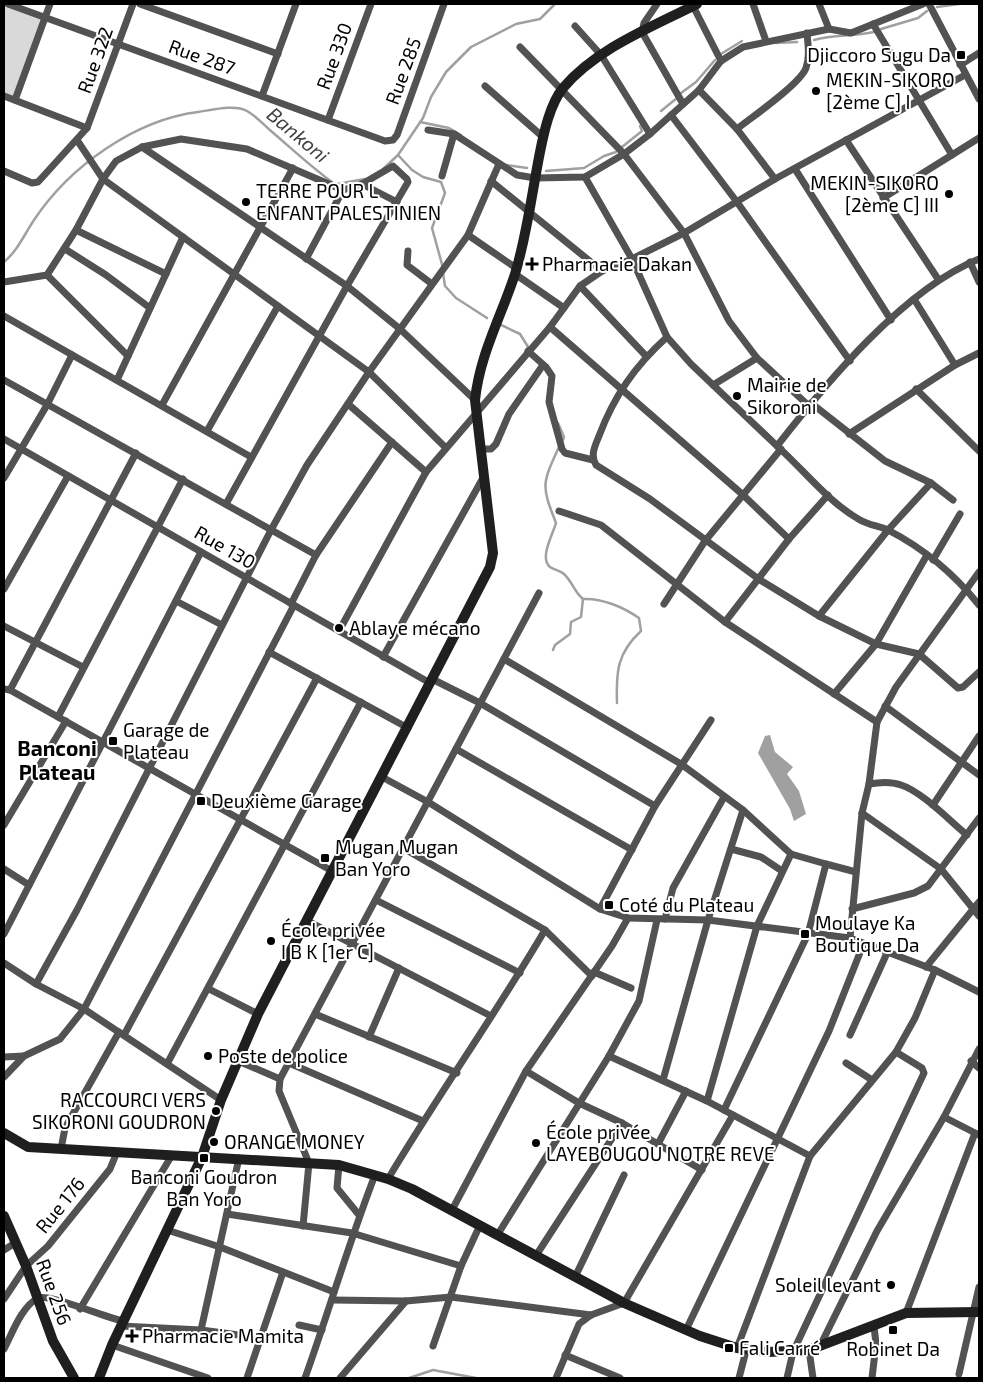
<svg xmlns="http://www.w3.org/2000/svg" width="983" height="1382" viewBox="0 0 983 1382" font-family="'Exo 2',sans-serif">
  <rect width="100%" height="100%" fill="#fff"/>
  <!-- green -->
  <path fill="#d9d9d9" d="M4,4l41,13 -30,83 -11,-4z"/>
  <!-- water -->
  <path fill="#a0a0a0" d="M770,735l5,17 18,15 -6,7 12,17 7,23 -12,7 -4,-12 -32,-56 7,-17z"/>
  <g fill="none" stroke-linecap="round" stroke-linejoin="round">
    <!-- stream -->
    <g stroke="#a0a0a0" stroke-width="2.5">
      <path d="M937,7l22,-3"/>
      <path d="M881,29l37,-11 9,-7"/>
      <path d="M814,40c21,-6 38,-3 60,-8"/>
      <path d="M776,43l21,-1"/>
      <path d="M721,54l21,-13"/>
      <path d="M681,93l15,-11 19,-22"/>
      <path d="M661,111l16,-13"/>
      <path d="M420,122l29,6 12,7"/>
      <path d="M622,147l20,-16 -2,-5"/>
      <path d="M398,155l14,15 11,7 18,5 4,11 -13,35 11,40"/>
      <path d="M507,165l20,3"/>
      <path d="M383,169l15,-14 25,-37 8,-21 15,-25 25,-25 45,-23 24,-5 15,-15"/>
      <path d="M546,171l38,-3 20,-12 12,-4"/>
      <path d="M337,184l28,-5"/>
      <path d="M4,262c14,-12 20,-27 30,-42 36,-54 101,-100 164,-108 14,-2 37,-8 49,-1 9,5 16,13 24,20 20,17 39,35 61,51"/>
      <path d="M443,273l2,13 11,12 31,20"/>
      <path d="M499,324l21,10 10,16"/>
      <path d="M558,423l6,14 -2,5"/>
      <path d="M583,599c19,-1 40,8 56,19l2,13c-24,22 -25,41 -24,72"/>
      <path d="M553,650l2,-5 15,-11 1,-12 10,-5 2,-18c-9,-7 -11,-18 -19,-25 -4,-4 -10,-4 -14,-7 -11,-9 3,-33 6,-44 -15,-38 -14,-39 3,-76"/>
      <path d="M409,1378l24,-8 43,8"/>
    </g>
    <!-- street -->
    <g stroke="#525252" stroke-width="7">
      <path d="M8,4l377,137 8,-1 4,-5 47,-131"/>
      <path d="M140,4l138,50"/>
      <path d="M657,4l-13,19 -2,9 41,72"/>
      <path d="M753,4l13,37"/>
      <path d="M819,4l10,25"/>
      <path d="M929,4l50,95"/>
      <path d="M693,6l28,55"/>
      <path d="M873,24l79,131"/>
      <path d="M575,26l26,29 49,79"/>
      <path d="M520,47l104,107 60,79 45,88 28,37 52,48"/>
      <path d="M960,65l19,-12"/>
      <path d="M485,86l58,51"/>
      <path d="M699,90l38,39 38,50"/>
      <path d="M4,96l83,32"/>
      <path d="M262,96l34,-92"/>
      <path d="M15,100l35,-96"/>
      <path d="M671,115l66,87 113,159"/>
      <path d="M328,120l43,-116"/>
      <path d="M737,129c15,-12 63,-45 69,-61 4,-11 2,-23 1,-35"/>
      <path d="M428,130l26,4 63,41 18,3 50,-1 39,-23 26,-20 49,-44 22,-29 22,-14 86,-18 22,4 72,-29"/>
      <path d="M77,140l26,39 266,193 76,75"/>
      <path d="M846,140l92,139"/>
      <path d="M142,147l205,139 53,43 75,71"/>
      <path d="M795,169l96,151"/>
      <path d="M4,171l28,12 6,-1 49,-54 46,-124"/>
      <path d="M442,176l12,-42"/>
      <path d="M585,177l47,82 35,78 24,27 86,82c50,-64 127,-157 202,-187"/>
      <path d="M491,181l111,90"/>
      <path d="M362,184l35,18"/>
      <path d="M883,198l96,-60"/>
      <path d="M76,230l90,44"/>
      <path d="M468,235l48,33"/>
      <path d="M65,249l41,26 44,33"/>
      <path d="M408,251l-1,14 25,19"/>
      <path d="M306,259l37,-69"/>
      <path d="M970,262l9,20"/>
      <path d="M515,274l49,34"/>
      <path d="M47,275l81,81"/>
      <path d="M4,282l43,-7 29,-45 27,-51 13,-18 26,-14 39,-8 66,10 96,41 19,-6 31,-18 14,13 1,3 -61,104 -121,218"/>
      <path d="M580,286l66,70"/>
      <path d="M914,299l41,66"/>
      <path d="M4,316l247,141"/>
      <path d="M550,327l192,167 47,45"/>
      <path d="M667,337c-32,29 -53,59 -68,99 -4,10 -9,19 -3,29l54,34 110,81 59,36 57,28 43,10 39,34 5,-1 16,-15"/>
      <path d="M528,351l18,16 6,9 -3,26 13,47 3,4 28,7"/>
      <path d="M4,380l312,175"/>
      <path d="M117,380l66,-143"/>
      <path d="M713,385l44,-27"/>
      <path d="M916,389l63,62"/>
      <path d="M811,403l74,58 46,22 22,17"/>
      <path d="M348,404l78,68"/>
      <path d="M162,405l131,-237"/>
      <path d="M207,431l71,-125"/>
      <path d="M849,434l106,-69 24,-12"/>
      <path d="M4,439l426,244"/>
      <path d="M777,446c27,24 51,56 83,74 9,5 19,6 28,10 35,18 67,45 91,75"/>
      <path d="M481,449h10l5,-5 13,-30 34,-49"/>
      <path d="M4,478l43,-73 25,-50"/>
      <path d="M559,511l42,14 124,97 152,100"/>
      <path d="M933,560l27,-46"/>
      <path d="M4,589l64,-113"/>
      <path d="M176,601l46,24"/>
      <path d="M291,604l25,-49 76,-113"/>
      <path d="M664,604l41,-63 76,-92"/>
      <path d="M819,616l69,-86 43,-47"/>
      <path d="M725,622l64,-83 39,-44"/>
      <path d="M4,626l79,41"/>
      <path d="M339,631l87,-159 124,-145 30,-41 22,-15 30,-12 52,-26 91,-54 190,-104"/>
      <path d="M269,652l139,76"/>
      <path d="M383,657l101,-181"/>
      <path d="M504,659l177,105 62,46 48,44 35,10 -18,70 -84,176"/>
      <path d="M432,679l48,24 175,103"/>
      <path d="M4,689l6,1 322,181"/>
      <path d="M10,690l126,-237"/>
      <path d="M834,694l42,-50 51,-89"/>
      <path d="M885,706l94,69"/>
      <path d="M58,717l125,-238"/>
      <path d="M456,749l176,101"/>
      <path d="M382,777l46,25 172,107 28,9 80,2 142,18 85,32 44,22"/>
      <path d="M869,784c11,-2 21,-3 32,1 20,6 49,36 66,50"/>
      <path d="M933,805l46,-69"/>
      <path d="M862,813l79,56 38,47"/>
      <path d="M4,825l62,-104"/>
      <path d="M403,848l142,82 47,46"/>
      <path d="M731,849l30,8 21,14"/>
      <path d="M826,864l30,8"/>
      <path d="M4,869l25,16"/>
      <path d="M376,900l144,73"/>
      <path d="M600,909l55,-103 56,-86"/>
      <path d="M852,909l62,-16 14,-7 51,-68"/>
      <path d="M665,919l8,-31 51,-91"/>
      <path d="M308,921l183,95"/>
      <path d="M4,934l197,-382"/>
      <path d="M850,938l12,-125 7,-29 8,-62 19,-35 83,-115"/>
      <path d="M4,963l32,21 48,25 137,91"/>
      <path d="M926,967l53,-65"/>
      <path d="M594,972l37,16"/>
      <path d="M36,984l41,-74 194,-380 36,-65 62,-93 99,-137 31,-71"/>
      <path d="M209,989l49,25"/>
      <path d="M315,1014l142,59"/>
      <path d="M124,1035l193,-357"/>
      <path d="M850,1035l37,-82"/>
      <path d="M369,1037l30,-69"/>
      <path d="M609,1056l98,45 103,55"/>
      <path d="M4,1057l20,-1"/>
      <path d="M236,1060l44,19"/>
      <path d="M971,1061l8,7"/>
      <path d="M289,1063l134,58"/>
      <path d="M846,1063l26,17"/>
      <path d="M167,1064l194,-362"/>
      <path d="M526,1071l53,32 43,20 80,47"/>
      <path d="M4,1077l20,-21 36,-17 24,-30 210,-404"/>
      <path d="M663,1080l45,-160 35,-110"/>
      <path d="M707,1101l50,-175 34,-72"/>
      <path d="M944,1117l35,18"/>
      <path d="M658,1144l28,-53"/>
      <path d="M61,1149l4,-21 54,-96"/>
      <path d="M339,1165l-2,23 22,27"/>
      <path d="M388,1179c50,-84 107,-164 157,-249"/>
      <path d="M452,1210l74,-139 86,-125 16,-28"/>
      <path d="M227,1214l125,19 109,33"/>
      <path d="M303,1226l6,-63 -30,-72 1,-12 259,-486"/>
      <path d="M167,1230l53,17 114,45"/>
      <path d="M498,1234l111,-178 30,-55 18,-81"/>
      <path d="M4,1250l11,-7"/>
      <path d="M537,1254l85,-131"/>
      <path d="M576,1275l48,-100"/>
      <path d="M4,1299l22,-33 22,-20 62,-77 7,-17"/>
      <path d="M332,1300l74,1 45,-4 140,18"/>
      <path d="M80,1309l92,-154"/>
      <path d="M906,1313l69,-180"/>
      <path d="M299,1325l23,5"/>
      <path d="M121,1326l80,4 60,8"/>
      <path d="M201,1330l38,-172"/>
      <path d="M686,1330l143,-299 34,-86"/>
      <path d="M112,1345l96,33"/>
      <path d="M433,1346l28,-80 19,-41"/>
      <path d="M820,1346l57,-115 67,-114 35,-68"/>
      <path d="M737,1348l73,-192 86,-104 19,-34 20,-48"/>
      <path d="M4,1349c8,-15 17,-42 34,-51 10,-5 69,20 85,23"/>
      <path d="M809,1350l4,28"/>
      <path d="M565,1355l55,23"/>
      <path d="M959,1374l20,-87"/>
      <path d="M247,1378l36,-106"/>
      <path d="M305,1378c24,-67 44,-136 70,-203"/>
      <path d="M340,1378l66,-77"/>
      <path d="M556,1378l23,-54 12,-9 33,-12 109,-188"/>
      <path d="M739,1378l7,-27"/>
      <path d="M787,1378l6,-26 131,-279 -2,-5 -26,-16"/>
      <path d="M872,1378l4,-34 -2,-18"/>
    </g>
    <!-- secondary -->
    <g stroke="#1f1f1f" stroke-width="10">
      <path d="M4,1133l24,14 311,18 49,14 24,10 212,114 76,33 37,12 31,4 41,-2 97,-37 73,-1"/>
      <path d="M4,1216l22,50 27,75 21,37"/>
      <path d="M99,1378l13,-33 90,-188 19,-57 37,-86 232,-447 3,-14 -18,-153c5,-46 26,-83 40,-126 12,-39 17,-82 25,-122 4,-20 10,-48 23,-64 34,-40 89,-61 134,-84"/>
    </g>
  </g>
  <!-- markers -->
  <g fill="#000" stroke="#fff" stroke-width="2">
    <rect x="956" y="50" width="10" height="10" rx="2.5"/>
    <circle cx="816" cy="91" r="5"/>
    <circle cx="949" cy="194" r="5"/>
    <circle cx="246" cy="202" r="5"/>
    <path d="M529.5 256.5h5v5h5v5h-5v5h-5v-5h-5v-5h5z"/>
    <circle cx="737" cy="396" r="5"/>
    <circle cx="339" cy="628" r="5"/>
    <rect x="108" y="736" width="10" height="10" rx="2.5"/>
    <rect x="196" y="796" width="10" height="10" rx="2.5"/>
    <rect x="320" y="853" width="10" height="10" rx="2.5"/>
    <rect x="604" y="900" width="10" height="10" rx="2.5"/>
    <rect x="800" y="929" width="10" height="10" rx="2.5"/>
    <circle cx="271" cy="941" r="5"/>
    <circle cx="208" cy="1056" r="5"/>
    <circle cx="216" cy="1111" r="5"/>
    <circle cx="214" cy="1142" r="5"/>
    <circle cx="536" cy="1143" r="5"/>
    <rect x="199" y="1153" width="10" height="10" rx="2.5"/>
    <circle cx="891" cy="1285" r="5"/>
    <rect x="888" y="1325" width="10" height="10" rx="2.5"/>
    <path d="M129.5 1328.5h5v5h5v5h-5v5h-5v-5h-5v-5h5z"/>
    <rect x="724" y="1343" width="10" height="10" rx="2.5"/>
  </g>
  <g text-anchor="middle" stroke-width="4" stroke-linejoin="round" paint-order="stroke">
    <!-- poi labels -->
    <g font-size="19" fill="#000" stroke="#fff" text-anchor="start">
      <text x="951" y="62" text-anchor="end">Djiccoro Sugu Da</text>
      <text x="826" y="87">MEKIN-SIKORO<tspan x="826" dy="22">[2ème C] I</tspan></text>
      <text x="939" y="190" text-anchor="end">MEKIN-SIKORO<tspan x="939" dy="22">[2ème C] III</tspan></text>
      <text x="256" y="198">TERRE POUR L<tspan x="256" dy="22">ENFANT PALESTINIEN</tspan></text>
      <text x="542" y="271">Pharmacie Dakan</text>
      <text x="747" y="392">Mairie de<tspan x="747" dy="22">Sikoroni</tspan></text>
      <text x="349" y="635">Ablaye mécano</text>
      <text x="123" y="737">Garage de<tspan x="123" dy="22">Plateau</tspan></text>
      <text x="211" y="808">Deuxième Garage</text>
      <text x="335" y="854">Mugan Mugan<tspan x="335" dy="22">Ban Yoro</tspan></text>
      <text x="619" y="912">Coté du Plateau</text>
      <text x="815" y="930">Moulaye Ka<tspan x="815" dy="22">Boutique Da</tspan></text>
      <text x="281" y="937">École privée<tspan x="281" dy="22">I B K [1er C]</tspan></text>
      <text x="218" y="1063">Poste de police</text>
      <text x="206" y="1107" text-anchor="end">RACCOURCI VERS<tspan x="206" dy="22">SIKORONI GOUDRON</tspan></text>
      <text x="546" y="1139">École privée<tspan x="546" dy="22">LAYEBOUGOU NOTRE REVE</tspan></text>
      <text x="224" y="1149">ORANGE MONEY</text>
      <text x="204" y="1184" text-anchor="middle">Banconi Goudron<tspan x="204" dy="22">Ban Yoro</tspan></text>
      <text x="881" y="1292" text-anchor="end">Soleil levant</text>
      <text x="142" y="1343">Pharmacie Mamita</text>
      <text x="739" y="1355">Fali Carré</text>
      <text x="893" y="1356" text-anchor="middle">Robinet Da</text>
    </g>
    <!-- street labels -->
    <g font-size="19" fill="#000" stroke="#fff">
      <text transform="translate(334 56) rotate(-70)" y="7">Rue 330</text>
      <text transform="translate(202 57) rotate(20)" y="7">Rue 287</text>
      <text transform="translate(95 60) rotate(-70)" y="7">Rue 322</text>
      <text transform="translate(403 71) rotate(-70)" y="7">Rue 285</text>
      <text transform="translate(225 547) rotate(30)" y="7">Rue 130</text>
      <text transform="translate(60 1205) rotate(-51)" y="7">Rue 176</text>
      <text transform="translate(54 1292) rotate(70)" y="7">Rue 256</text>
    </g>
    <!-- water labels -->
    <g font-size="20" font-style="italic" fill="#414141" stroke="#fff">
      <text transform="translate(298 135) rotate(40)" y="7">Bankoni</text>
    </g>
    <!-- quarter labels -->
    <g font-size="21" font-weight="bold" fill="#000" stroke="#fff">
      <text x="57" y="756">Banconi<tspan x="57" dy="24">Plateau</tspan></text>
    </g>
  </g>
  <!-- border -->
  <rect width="983" height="1382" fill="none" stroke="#000000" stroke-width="10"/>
</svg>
